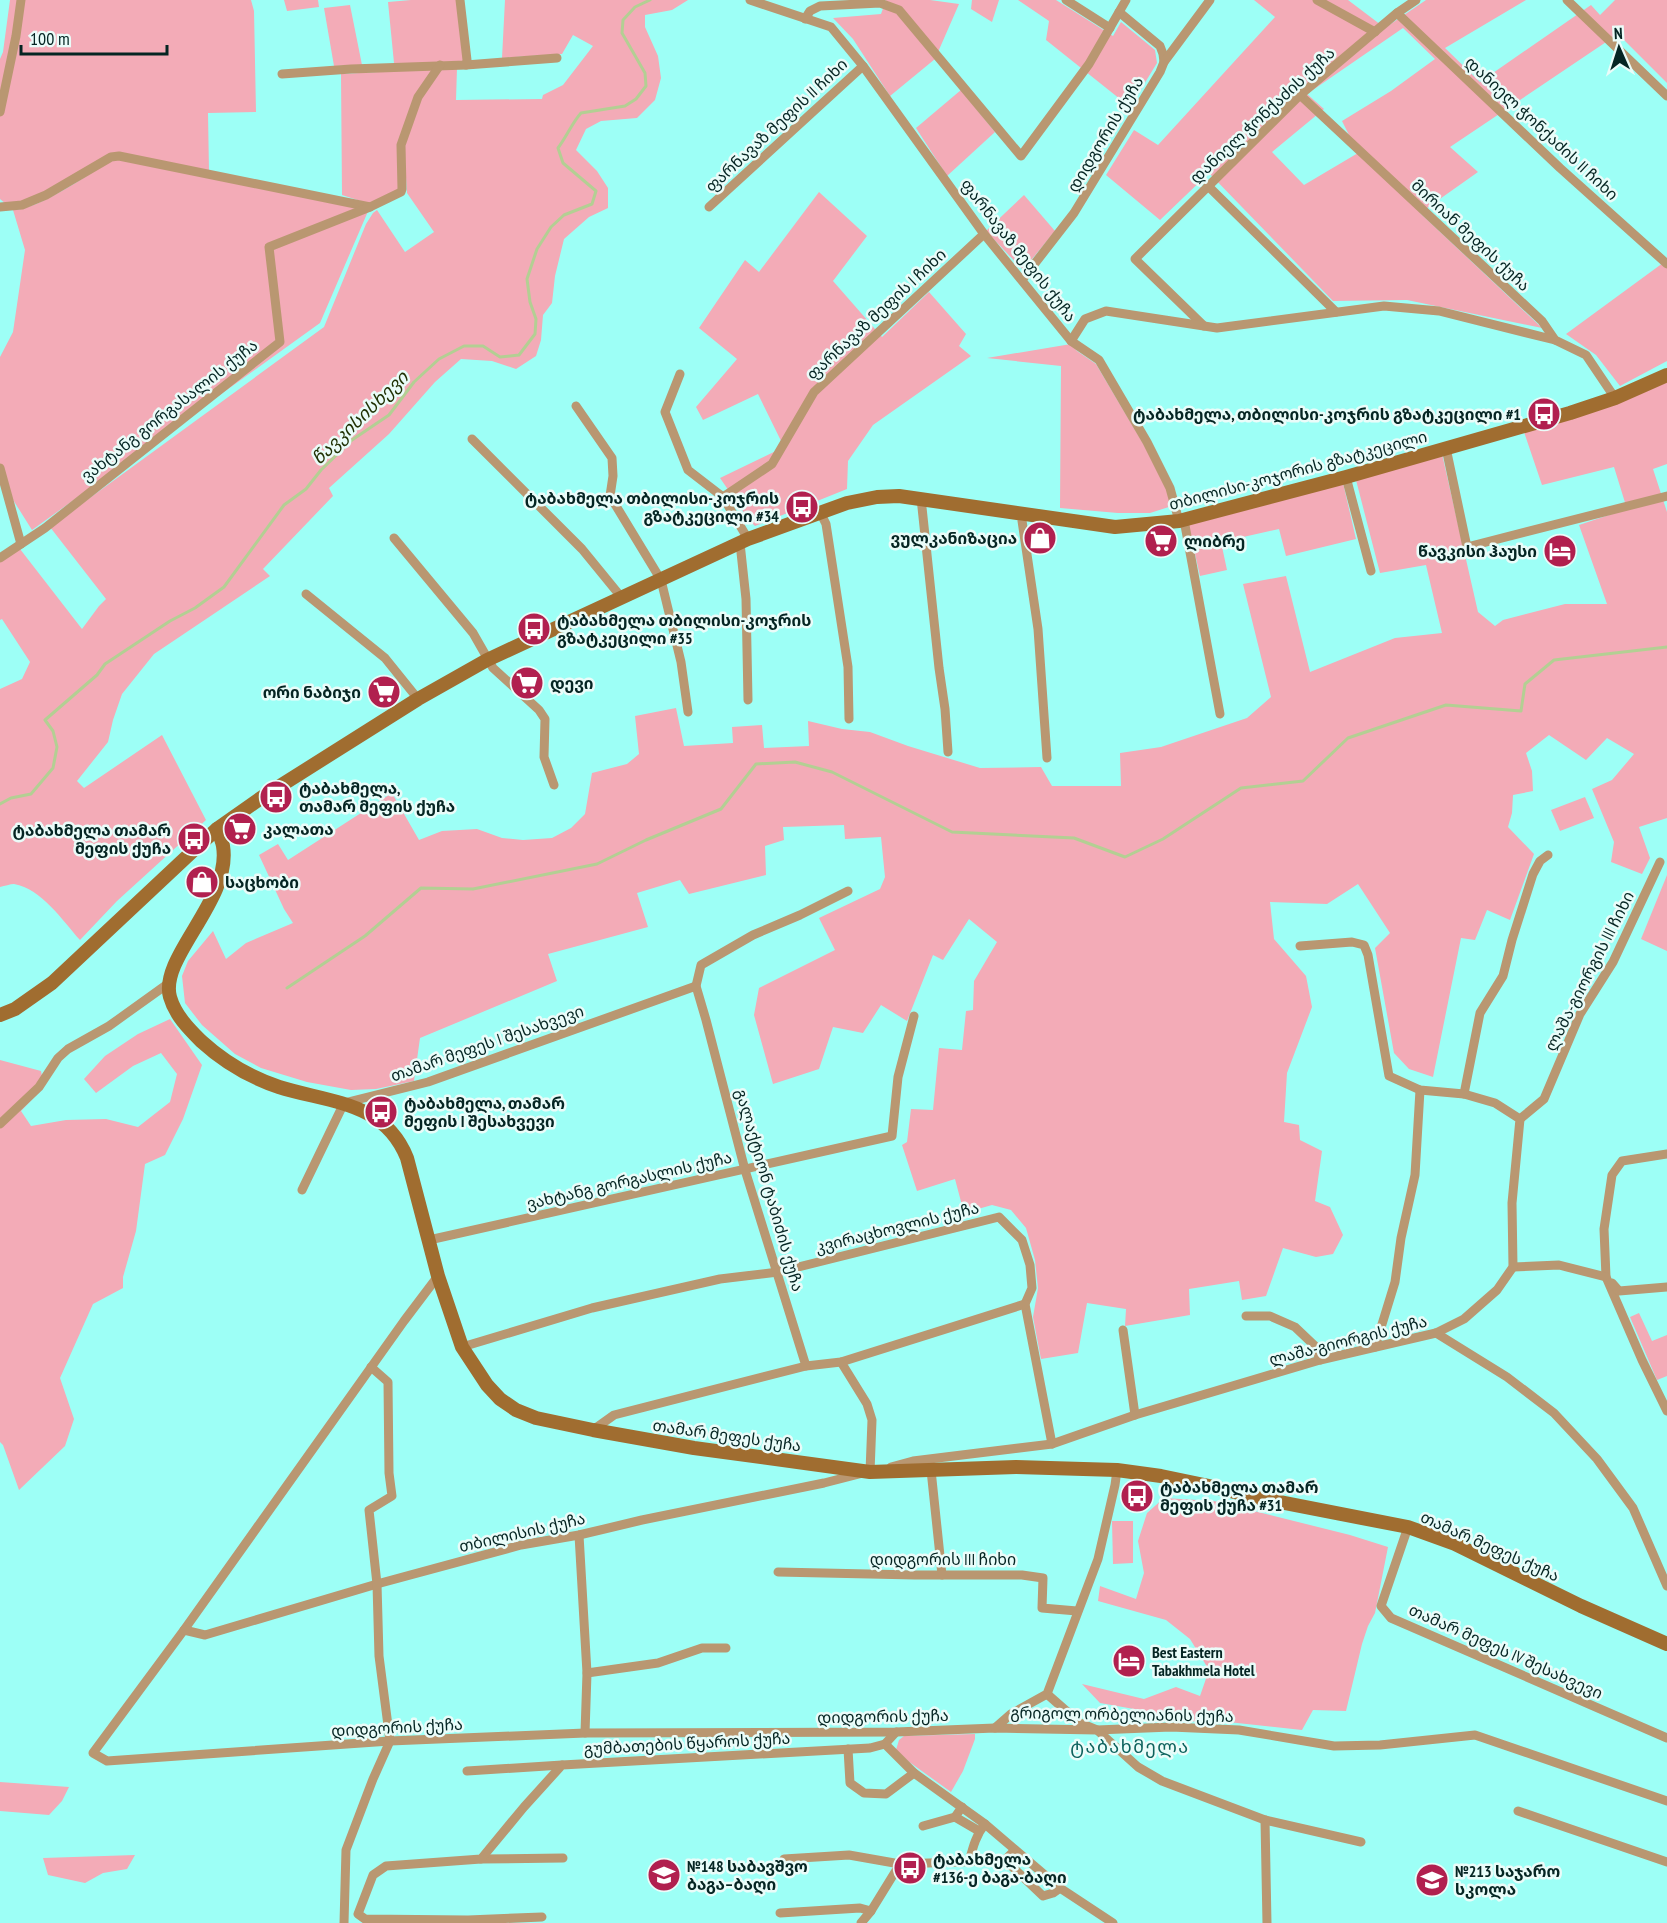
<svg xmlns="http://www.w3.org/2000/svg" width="1667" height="1923" viewBox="0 0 1667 1923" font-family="'PT Sans Narrow','Noto Sans Georgian',sans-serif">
  <rect width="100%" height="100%" fill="#9dfff6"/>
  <!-- green -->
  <g fill="#f3abb7" fill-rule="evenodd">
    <path d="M10,0h241l3,11 2,101 -48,1 1,59 -91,-19c-32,18 -76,48 -112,51l-6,-5v-140l3,-7z"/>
    <path d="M284,0h34l1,7 -32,4z"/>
    <path d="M411,0h46l8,58 -2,5h-69l-6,-61z"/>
    <path d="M505,0h183l-16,10 -27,5v12l13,29 3,22 -6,22 -18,18 -36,3 -15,8 -10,21 21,21 11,17v20l-19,9 -25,22 -9,37 -3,27 -9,12 -2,25 -5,16 -20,13 -24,-8 -31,-2 -26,23 -46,52 -60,54 4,8 -70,73 7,7 -116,78 -32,40 -9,26 -5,22 -31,39 7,7 78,-53 44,85 -89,81 -37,39c-18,-20 -38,-51 -66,-56 -4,0 -9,2 -14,3v-198l22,-10 8,-17 -28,-43 -2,1v-58l20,-13 62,80 17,-23 7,-7 -56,-72 274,-200 42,-103 7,-11 4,-3 28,42 29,-20 -27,-39 -3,-47 16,-47 21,-31h16l-1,32 86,-1 1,-4 20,-10 30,-39 -20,-11 -11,19 -60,4z"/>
    <path d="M886,0h44l29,4 -24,55 -45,37 -37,-57 -20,-21 48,-4z"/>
    <path d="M972,0h27l-7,22 -21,-13z"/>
    <path d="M1018,0h38l57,36 8,-14 34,28 2,13 -27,44 -84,-67 3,-19z"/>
    <path d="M1254,0h94l37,28 41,-28h100l-81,48 35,34 111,-77 9,10 15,-15h52v83l-49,-49 -168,113 28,25 -58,41 122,115 -135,-28 -74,1 -124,-128 -49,47 -54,-45 28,-45 24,15 117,-128zM1403,28l32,31 -44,32 -49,30 16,32 -54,32 -32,-33 52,-43 -17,-15z"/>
    <path d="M350,5l12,60 -28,1 -10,-58z"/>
    <path d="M434,69l-36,75v46l-28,14 -28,-9 -1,-121z"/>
    <path d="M961,90l34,42 -48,44 -31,-48z"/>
    <path d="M119,159l250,50 -49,114 -288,207 -32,-51v-122l13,-25 12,-82 -12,-40c27,-1 74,-35 99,-50z"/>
    <path d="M819,192l48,44 -34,45 49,56 47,-45 37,42 -7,12 12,10 -98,69 -25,36 -1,28 -92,37 -6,-6 -29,-42 64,-31 -26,-53 -55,26 -7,-13 41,-48 -38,-31 46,-68 14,12z"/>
    <path d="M1024,195l31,36 -32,39 -37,-39z"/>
    <path d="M1667,260v101l-47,25 -24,-31 -30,-21z"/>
    <path d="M1071,344l6,7 19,13 73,123 3,19 -22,7h-32l-58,-5 1,-142 -74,-8z"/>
    <path d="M1667,381v83l-14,5 14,43v306l-28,9 11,31 -8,16 -31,-12 3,-20 -22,-53 20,-9 22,-26 -27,-16 -21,22 -37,-25 -23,18 6,18 1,20 -20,4 -1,18 -4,14 26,27 -24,66 -23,-10 -12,30 -14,-2 -28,139 -24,-8 -15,-16 -19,-105 15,-15 -32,-49 -31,20 -57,-2 4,37 32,37 6,31 -25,66 -3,49 15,3 1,15 22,11 -7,50 15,6 13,28 -10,19 -17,3 -33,-9 -17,48 -24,4 -3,-19 -50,8 1,26 -65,11 1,-17 -39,-6 -9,50 -37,6 -8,-42 5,-29 -3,-28 -9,-32 -15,-18 -19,-5 -28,8 -9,-34 -38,12 -15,-46 5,-3 4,-33 22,1 6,-62 23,2 4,-39 7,-1 1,-29 23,-39 -28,-23 -26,41 -10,-5 -26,66 -26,-16 -18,28 -30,-6 -14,42 -46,15 -19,-69 5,-27 76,-38 -16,-32 61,-29 5,-12 -4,-40 -36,2 -1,-14 -61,2 1,13 -19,6 1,29 -77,19 -9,-14 -43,13 11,34 -100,27 9,27 -137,57 -6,43 -38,8 -25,1 -44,-8 -46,-14 -26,-14 -33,-29 -17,-22 -3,-27 6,-15 25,-30 13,28 20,-16 47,-20 -9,-14 -25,-54 19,-11 10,16 104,-67 27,47 23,-9 35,-2 25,9 21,2 29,-2 19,-10 14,-14 7,-41 35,-9 12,-10 -4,-38 41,-8 8,38 49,-3 -1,-16 30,-2 2,23 45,-2 -1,-25 34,8 28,3 38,14 72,22 61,-1 11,19h69l-1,-33 41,-6 86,-29 24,-21 -28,-113 43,-8 24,96 85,-34 47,-5 -16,-68 -46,8 -24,-93 86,-26 36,158 17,14 8,-6 62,-16h42l-28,-79 48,-16 -13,-42 -72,18 -18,-53z"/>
    <path d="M1343,483l13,56 -70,17 -7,-27 -58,13 6,28 -27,6 -12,-53z"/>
    <path d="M1585,797l9,21 -34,13 -9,-21z"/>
    <path d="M1667,875v76l-26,-12z"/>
    <path d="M170,1019l32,46 -19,54 -18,36 -20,9 -9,67 -13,46v11l-30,16 -33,74 14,41 -9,27 -46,44 -16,-45 -3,-3v-382l41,11 3,16 -23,24 10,15 35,-6 40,-1 32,8 32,-25 7,-28 -16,-21 -28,13 -37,27 -12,-14 21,-23 33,-22z"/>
    <path d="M1639,1313l13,28 15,-6v41l-10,4 -27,-63z"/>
    <path d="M1164,1498l50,3 136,34 38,12 -13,66 -7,13 -6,18 -16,67 -33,-1 -11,20 -74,-8 -59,-1 -18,-9 -51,-9 -18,-19 62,15 32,-12 24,9 9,-26 -19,-31 -24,-19 -68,-19 2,-15 36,13 8,-26 -6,-32 9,-28z"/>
    <path d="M1112,1521h21v42l-20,1z"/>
    <path d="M975,1734v5l-12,32 -12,21 -43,-31 -12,-11 3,-10 5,-4z"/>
    <path d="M0,1782l69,5 -7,14 -13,14 -49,-4z"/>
    <path d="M135,1855l-8,14 -24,4 -18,10 -37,-8 -5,-17z"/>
  </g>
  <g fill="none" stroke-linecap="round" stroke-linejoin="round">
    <!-- stream -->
    <g stroke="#b3cf93" stroke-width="3">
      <path d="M0,804l11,-6 20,-4 22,-26 4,-21 -4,-16 -8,-11 52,-45 8,-11 65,-43 25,-13 29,-21 60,-82 22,-16 15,-19 31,-30 37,-25 25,-33 25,-23 25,-13h19l17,11 19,-2 16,-21 1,-15 -6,-17 -3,-23 10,-30 14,-22 13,-12 28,-11 4,-13 -33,-28 -5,-15c9,-12 14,-25 23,-35l44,-7 11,-7 10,-13 -1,-13 -23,-40 1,-13 12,-13 15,-7"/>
      <path d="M287,988l78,-52 56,-48 52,1 124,-25 49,-24 75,-31 35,-45 39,-2 37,10 120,60 122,6 51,19 38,-18 78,-51 62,-7 45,-43 98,-33 75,6 4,-27 29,-24 113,-13"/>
    </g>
    <!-- street -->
    <g stroke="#b99771" stroke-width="9">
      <path d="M750,0l81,27 32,39 121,168 87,107 28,19 48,82 23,46 9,33"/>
      <path d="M1066,0l44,28"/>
      <path d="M1317,0l58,32"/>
      <path d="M1567,0l100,96"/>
      <path d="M1119,12l41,34 3,8 1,8"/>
      <path d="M1397,13l163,155 107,96"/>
      <path d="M805,19l5,-8 10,-5 60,-3 19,7 122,146 68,-92 37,-64"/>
      <path d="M466,65l91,-7"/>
      <path d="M282,74l69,-5 115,-4 1,-5 -7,-60"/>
      <path d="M1300,95l242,226 13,19 31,15 29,43"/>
      <path d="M0,112l16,-76 5,-36"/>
      <path d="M1208,186l128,126"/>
      <path d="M0,207l22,-2 24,-10 65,-38 8,-1 251,51"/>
      <path d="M709,207l154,-141"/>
      <path d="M1022,280l52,-67 86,-141 4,-10 46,-62"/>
      <path d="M1204,326l-69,-67 165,-164 97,-82 19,-13"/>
      <path d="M1071,341l14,-22 21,-8 111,17 167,-22 55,5 116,29"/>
      <path d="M680,374l-15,38 23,58 35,27 25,42"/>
      <path d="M576,406l36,52 1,18 -3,20 51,84 20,82 7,50"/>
      <path d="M472,439l110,110 40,49"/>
      <path d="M1446,448l21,99 200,-51"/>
      <path d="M0,468l21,76"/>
      <path d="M1346,477l25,94"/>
      <path d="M723,497l49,-33 42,-72 170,-158"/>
      <path d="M921,498l18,170 6,41 3,43"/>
      <path d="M820,512l6,12 22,143 1,52"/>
      <path d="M1021,514l17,115 9,129"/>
      <path d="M1184,520l36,194"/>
      <path d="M394,538l79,95 20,35 46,42 6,9 -1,38 10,28"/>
      <path d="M740,543l6,56 2,101"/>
      <path d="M0,558l45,-30 235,-186 -11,-95 101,-40 31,-15 1,-3 -1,-44 17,-48 22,-32"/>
      <path d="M306,594l79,64 33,41"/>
      <path d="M1464,1094l16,-81 23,-37 9,-36 21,-66 7,-13 8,-6"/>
      <path d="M1520,1119l24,-20 36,-85 33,-52 47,-100"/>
      <path d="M0,1124l39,-37 19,-29 10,-9 41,-23 60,-43"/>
      <path d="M1667,1154l-45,7 -10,14 -8,54 2,48 36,83 25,51"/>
      <path d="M302,1190l42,-87 84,-21 268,-96"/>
      <path d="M429,1240l463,-104 6,-59 16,-61"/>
      <path d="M1513,1267l46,-2 47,12"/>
      <path d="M438,1276l-34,45 -220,309 -91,123 14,8 283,-20 195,-8 311,-1 99,-4 102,2 74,-3 68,3 95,16 46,-1 95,-10 192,66"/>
      <path d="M1612,1283l7,8 48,-4"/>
      <path d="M1246,1316h24l25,11 20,19 5,14"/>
      <path d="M1123,1330l12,85"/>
      <path d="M1436,1333l71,44 47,36 43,46 36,49 34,78"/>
      <path d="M462,1347l130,-39 128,-29 58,-7 221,-55 23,23 8,25 2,23 -7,16 27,140"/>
      <path d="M1375,1347l20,-65 6,-44 14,-63 5,-85"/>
      <path d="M841,1362l26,42 5,16 -2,52"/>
      <path d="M806,1366l35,-4 184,-58"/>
      <path d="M593,1430l21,-15 192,-49 -61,-196 -39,-150 -10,-34 5,-21 52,-30 47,-20 48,-24"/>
      <path d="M891,1467l22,-6 139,-17 83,-29 185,-55 116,-27 28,-14 33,-29 16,-23 -1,-64 8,-84 -25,-16 -31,-9 -44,-4 -31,-14 -21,-121 -4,-10 -12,-3 -52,4"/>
      <path d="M931,1470l11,105"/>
      <path d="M1408,1527l-27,79 10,12 276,120"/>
      <path d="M579,1535l8,138 -2,60"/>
      <path d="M778,1572l137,3h107l21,3 -1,30 35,3"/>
      <path d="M184,1630l21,5 172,-51 144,-39 58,-10 63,-15 182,-37 39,-10"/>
      <path d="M587,1673l71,-10 44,-15h24"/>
      <path d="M1047,1694l33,29 17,7 41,37 24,14 103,39 96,22"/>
      <path d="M995,1728l16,-14 36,-20 51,-135 17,-74 2,-15"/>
      <path d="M885,1744l29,29 71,51 75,64 53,35"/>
      <path d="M848,1749l2,34 14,10 22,1 28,-21"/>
      <path d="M467,1771l95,-6"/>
      <path d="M1518,1811l149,51"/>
      <path d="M955,1817l24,14"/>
      <path d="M1265,1820l2,103"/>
      <path d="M923,1826l32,-9 7,-10"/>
      <path d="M481,1859l82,-1"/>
      <path d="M784,1859l65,-4 51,9 86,-3 19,-1 10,-10"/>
      <path d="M1005,1860l38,36 10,-3 7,-5"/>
      <path d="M969,1862c4,-15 7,-27 16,-38"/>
      <path d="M780,1913l80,-5 11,3"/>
      <path d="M542,1917l-74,3 -103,-1 -7,-5 15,-39 13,-9 95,-7 43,-52 38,-42 308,-17 15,-4 11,-12"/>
      <path d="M344,1923l2,-73 27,-71 17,-38 -11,-85 -2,-72 -8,-74 23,-14 -3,-23 -1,-91 -17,-15"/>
      <path d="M861,1923l10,-12 29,-47"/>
    </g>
    <!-- secondary -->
    <g stroke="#a06d30" stroke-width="14">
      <path d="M217,829c2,5 5,11 6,17 9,54 -64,111 -53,151 5,18 19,32 31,44 23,21 48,36 78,46 51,16 105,14 128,71l31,118 24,71 25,38 13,14 16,11 20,8 57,12 101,18 176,24 146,-5 101,3 44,6 53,11 45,11 149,29 47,17 126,62 86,38"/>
      <path d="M0,1015l15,-6 37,-26 144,-135 21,-19 44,-31 157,-99 69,-39 261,-121 99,-36 30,-6 22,-1 216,31 64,-6 167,-44 224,-64 45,-15 52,-23"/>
    </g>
  </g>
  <!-- icons -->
  <defs>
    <g id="bus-disc" transform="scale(1.725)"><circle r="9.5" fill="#b1204f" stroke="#eafcf9"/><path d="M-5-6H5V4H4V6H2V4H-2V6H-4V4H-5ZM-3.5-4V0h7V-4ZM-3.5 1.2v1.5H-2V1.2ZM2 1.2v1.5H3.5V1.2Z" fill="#fff"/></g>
    <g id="shop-disc" transform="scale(1.725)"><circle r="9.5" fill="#b1204f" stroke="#eafcf9"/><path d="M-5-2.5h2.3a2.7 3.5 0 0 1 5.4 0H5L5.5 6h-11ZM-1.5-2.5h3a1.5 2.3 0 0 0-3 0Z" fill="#fff"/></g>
    <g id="supermarket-disc" transform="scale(1.725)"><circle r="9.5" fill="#b1204f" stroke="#eafcf9"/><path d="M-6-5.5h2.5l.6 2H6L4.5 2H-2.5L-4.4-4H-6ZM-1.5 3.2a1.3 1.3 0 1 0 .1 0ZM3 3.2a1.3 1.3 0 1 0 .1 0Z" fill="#fff"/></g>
    <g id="hotel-disc" transform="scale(1.725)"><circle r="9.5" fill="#b1204f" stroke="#eafcf9"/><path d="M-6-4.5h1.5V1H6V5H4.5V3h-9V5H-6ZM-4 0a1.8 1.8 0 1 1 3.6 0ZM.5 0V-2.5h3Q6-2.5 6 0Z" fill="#fff"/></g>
    <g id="school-disc" transform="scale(1.725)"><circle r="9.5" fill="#b1204f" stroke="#eafcf9"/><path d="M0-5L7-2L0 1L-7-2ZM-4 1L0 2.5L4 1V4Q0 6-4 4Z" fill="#fff"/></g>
  </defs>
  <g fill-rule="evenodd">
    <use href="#bus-disc" x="1544" y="414"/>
    <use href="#bus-disc" x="802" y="507"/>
    <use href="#shop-disc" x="1040" y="538"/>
    <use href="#supermarket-disc" x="1161" y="541"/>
    <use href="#hotel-disc" x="1560" y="551"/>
    <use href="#bus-disc" x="534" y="629"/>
    <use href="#supermarket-disc" x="527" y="683"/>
    <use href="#supermarket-disc" x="384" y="692"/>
    <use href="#bus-disc" x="276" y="797"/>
    <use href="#supermarket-disc" x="240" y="829"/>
    <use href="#bus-disc" x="194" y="839"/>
    <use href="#shop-disc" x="202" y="882"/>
    <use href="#bus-disc" x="381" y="1112"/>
    <use href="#bus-disc" x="1137" y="1496"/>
    <use href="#hotel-disc" x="1129" y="1661"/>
    <use href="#bus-disc" x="910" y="1868"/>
    <use href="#school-disc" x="664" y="1875"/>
    <use href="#school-disc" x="1432" y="1880"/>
  </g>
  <g text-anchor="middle" stroke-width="5" stroke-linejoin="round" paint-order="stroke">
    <!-- street labels -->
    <g font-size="16" fill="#052523" stroke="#eafcf9">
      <text transform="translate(1262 115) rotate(-43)" y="6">დანიელ ჭონქაძის ქუჩა</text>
      <text transform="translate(776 125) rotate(-43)" y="6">ფარნავაზ მეფის II ჩიხი</text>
      <text transform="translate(1542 128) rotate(43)" y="6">დანიელ ჭონქაძის II ჩიხი</text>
      <text transform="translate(1105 134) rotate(-59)" y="6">დიდგორის ქუჩა</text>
      <text transform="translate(1471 235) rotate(43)" y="6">მირიან მეფის ქუჩა</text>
      <text transform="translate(1019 250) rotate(52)" y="6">ფარნავაზ მეფის ქუჩა</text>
      <text transform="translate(876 314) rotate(-43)" y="6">ფარნავაზ მეფის I ჩიხი</text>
      <text transform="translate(169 410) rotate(-38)" y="6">ვახტანგ გორგასალის ქუჩა</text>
      <text transform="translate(1298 470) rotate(-15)" y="6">თბილისი-კოჯორის გზატკეცილი</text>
      <text transform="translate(1589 971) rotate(-63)" y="6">ლაშა-გიორგის III ჩიხი</text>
      <text transform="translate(487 1043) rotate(-19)" y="6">თამარ მეფეს I შესახვევი</text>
      <text transform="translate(629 1180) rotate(-13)" y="6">ვახტანგ გორგასლის ქუჩა</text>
      <text transform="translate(770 1190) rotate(74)" y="6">გალაქტიონ ტაბიძის ქუჩა</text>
      <text transform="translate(897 1227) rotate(-14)" y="6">კვირაცხოვლის ქუჩა</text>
      <text transform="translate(1348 1340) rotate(-14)" y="6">ლაშა-გიორგის ქუჩა</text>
      <text transform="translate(727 1435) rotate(8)" y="6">თამარ მეფეს ქუჩა</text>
      <text transform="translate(522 1532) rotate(-13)" y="6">თბილისის ქუჩა</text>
      <text transform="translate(1490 1546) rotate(24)" y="6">თამარ მეფეს ქუჩა</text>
      <text x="943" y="1565">დიდგორის III ჩიხი</text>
      <text transform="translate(1506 1651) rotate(24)" y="6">თამარ მეფეს IV შესახვევი</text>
      <text transform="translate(1122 1714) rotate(1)" y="6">გრიგოლ ორბელიანის ქუჩა</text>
      <text transform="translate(883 1716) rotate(-1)" y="6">დიდგორის ქუჩა</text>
      <text transform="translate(397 1727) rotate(-3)" y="6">დიდგორის ქუჩა</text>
      <text transform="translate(687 1743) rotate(-3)" y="6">გუმბათების წყაროს ქუჩა</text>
    </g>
    <!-- poi labels -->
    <g font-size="16" font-weight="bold" fill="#052523" stroke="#eafcf9" text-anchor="start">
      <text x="1521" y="420" text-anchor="end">ტაბახმელა, თბილისი-კოჯრის გზატკეცილი #1</text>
      <text x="779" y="504" text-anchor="end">ტაბახმელა თბილისი-კოჯრის<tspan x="779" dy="18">გზატკეცილი #34</tspan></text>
      <text x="1017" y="544" text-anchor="end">ვულკანიზაცია</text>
      <text x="1184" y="547">ლიბრე</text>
      <text x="1537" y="557" text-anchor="end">წავკისი ჰაუსი</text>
      <text x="557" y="626">ტაბახმელა თბილისი-კოჯრის<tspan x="557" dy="18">გზატკეცილი #35</tspan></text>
      <text x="550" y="689">დევი</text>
      <text x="361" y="698" text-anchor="end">ორი ნაბიჯი</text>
      <text x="299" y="794">ტაბახმელა,<tspan x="299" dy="18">თამარ მეფის ქუჩა</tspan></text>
      <text x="263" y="835">კალათა</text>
      <text x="171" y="836" text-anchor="end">ტაბახმელა თამარ<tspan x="171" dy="18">მეფის ქუჩა</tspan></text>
      <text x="225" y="888">საცხობი</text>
      <text x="404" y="1109">ტაბახმელა, თამარ<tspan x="404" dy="18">მეფის I შესახვევი</tspan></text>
      <text x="1160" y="1493">ტაბახმელა თამარ<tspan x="1160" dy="18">მეფის ქუჩა #31</tspan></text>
      <text x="1152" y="1658">Best Eastern<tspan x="1152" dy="18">Tabakhmela Hotel</tspan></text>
      <text x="933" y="1865">ტაბახმელა<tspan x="933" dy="18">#136-ე ბაგა-ბაღი</tspan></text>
      <text x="687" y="1872">№148 საბავშვო<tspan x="687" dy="18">ბაგა–ბაღი</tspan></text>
      <text x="1455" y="1877">№213 საჯარო<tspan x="1455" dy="18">სკოლა</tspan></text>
    </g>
    <!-- water labels -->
    <g font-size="18" font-style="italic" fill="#213205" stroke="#eafcf9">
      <text transform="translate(360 418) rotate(-44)" y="6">წავკისისხევი</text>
    </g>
    <!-- neighbourhood labels -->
    <g font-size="18" letter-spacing="1.5" fill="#0c625d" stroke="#eafcf9">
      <text x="1130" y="1753">ტაბახმელა</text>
    </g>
  </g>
  <!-- north arrow -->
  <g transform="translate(1619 48) rotate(357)" stroke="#eafcf9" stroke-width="4.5" paint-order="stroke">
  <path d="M0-4.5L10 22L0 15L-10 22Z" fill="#052523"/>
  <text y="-9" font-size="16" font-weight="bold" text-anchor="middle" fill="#052523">N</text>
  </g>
  <!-- scale -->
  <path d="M21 45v9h146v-9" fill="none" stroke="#052523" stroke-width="3"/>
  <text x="30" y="45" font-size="18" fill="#052523" stroke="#eafcf9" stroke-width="4.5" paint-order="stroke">100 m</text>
</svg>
